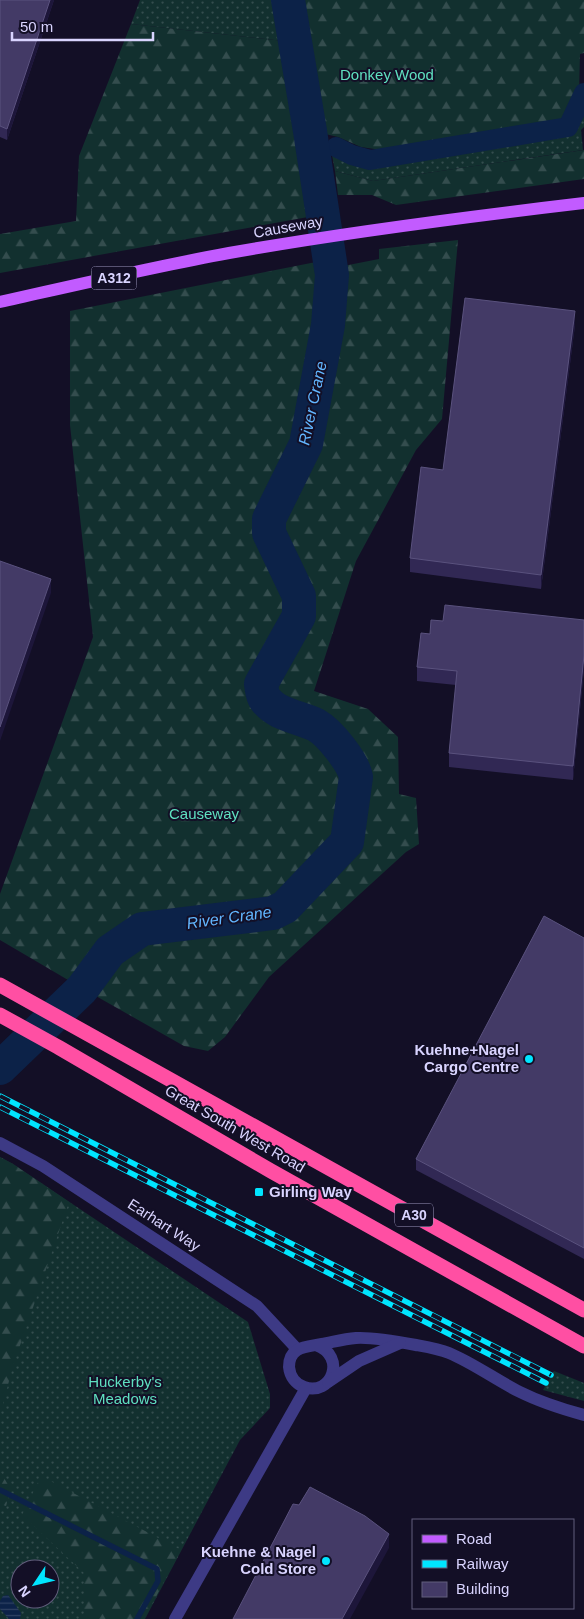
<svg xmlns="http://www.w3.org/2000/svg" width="584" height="1619" viewBox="0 0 584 1619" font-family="Arial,sans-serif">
  <defs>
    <pattern id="grass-dots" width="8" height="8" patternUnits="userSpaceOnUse" patternTransform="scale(1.25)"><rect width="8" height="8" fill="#12302f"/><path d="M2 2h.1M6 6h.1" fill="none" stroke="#344d4e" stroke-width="1.8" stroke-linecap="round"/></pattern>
    <pattern id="forest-firs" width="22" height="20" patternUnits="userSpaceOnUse" patternTransform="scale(1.25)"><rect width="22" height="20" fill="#12302f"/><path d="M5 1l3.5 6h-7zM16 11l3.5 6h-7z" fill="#344d4e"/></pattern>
    <pattern id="water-rules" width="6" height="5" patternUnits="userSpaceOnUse" patternTransform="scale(1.25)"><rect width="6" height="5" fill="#0c2248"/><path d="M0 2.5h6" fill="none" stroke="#2f4163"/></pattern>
  </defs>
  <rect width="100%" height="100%" fill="#130f26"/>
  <!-- grass -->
  <g fill="url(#grass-dots)" fill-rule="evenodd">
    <path d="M140,0h138l6,41 -153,-17z"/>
    <path d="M584,101v26l-3,3 2,20 -210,31 -38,-10 -3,-16 37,11 201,-36z"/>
    <path d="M0,1157l13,7 235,158 22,72v14l-30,32 -95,179h-145zM20,1569h30v30h-30z"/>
    <path d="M554,1371l30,12v18l-41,-11z"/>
  </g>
  <!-- forest -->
  <g fill="url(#forest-firs)">
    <path d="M297,0h287v53l-4,1 -1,40 -15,28 -176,29 -27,-4 -23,-10 -21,-5 -21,-125z"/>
    <path d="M131,24l153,17 24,176 -308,56v-39l76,-13 3,-65z"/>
    <path d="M584,150v29l-188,26 -24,-10h-34l-3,-24 38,10z"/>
    <path d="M458,240l-16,179 -26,31 -60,111 -42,130 54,18 30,28 1,57 17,4 3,46 -13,8 -137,125 -44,60 -17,14 -24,-5 -104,-59 -80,-47v-46l93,-257 -23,-212v-114l251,-50 2,9 56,-11v-10z"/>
    <path d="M0,1157l13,7 56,38 -56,164 -13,49z"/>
    <path d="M0,1471l11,19 -5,16 -6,-2z"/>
    <path d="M41,1476l140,74 -37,69h-60v-46l-62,-58z"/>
  </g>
  <!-- water -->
  <path fill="url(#water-rules)" d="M8,1595l13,18 -1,6h-11l-9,-10v-8l3,-5z"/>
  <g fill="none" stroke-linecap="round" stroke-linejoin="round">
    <!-- stream -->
    <path stroke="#0c2248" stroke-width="5.5" d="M0,1490l157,79 1,12 -21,38"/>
    <!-- canal -->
    <g stroke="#0c2248" stroke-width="20">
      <path d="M310,131l7,8"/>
      <path d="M336,147l16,8 18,5 198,-33 16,-34"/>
    </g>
    <!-- river -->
    <path stroke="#0c2248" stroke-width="34" d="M0,1068l82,-79 28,-38 32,-22 131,-16 12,-6 62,-65 9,-65c-3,-15 -26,-44 -40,-52 -16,-8 -40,-10 -51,-26 -3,-4 -3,-10 -4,-15l38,-68v-20l-30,-63v-14l37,-75 22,-119 4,-50 -22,-144 -22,-131"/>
    <!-- street -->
    <g stroke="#3d3a85" stroke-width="12">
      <path d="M0,1143l43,23 214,140 40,43"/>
      <path d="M316,1345c31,11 16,52 -12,42 -8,-3 -14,-10 -15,-20 0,-21 18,-20 33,-23 11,-2 22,-5 34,-6 16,-1 44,4 60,7 11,2 23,4 33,8 24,10 47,27 71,39 20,10 42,17 64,23"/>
      <path d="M328,1382l31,-21 41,-18"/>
      <path d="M175,1619l131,-231"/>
    </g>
    <!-- primary -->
    <path stroke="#c25bff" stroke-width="12" d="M0,302c76,-17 152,-35 229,-49 118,-21 236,-36 355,-50"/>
    <!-- highway -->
    <g stroke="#ff4fa3" stroke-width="15">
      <path d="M0,985l584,325"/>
      <path d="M0,1015l58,32 213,124 313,175"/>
    </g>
    <!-- rail casing -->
    <g stroke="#00e5ff" stroke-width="5.5">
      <g id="rail">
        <path d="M0,1096l551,279"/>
        <path d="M0,1107l546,276"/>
      </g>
    </g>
    <!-- rail -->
    <use href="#rail" stroke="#130f26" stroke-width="4" stroke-dasharray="11" stroke-linecap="butt"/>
  </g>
  <!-- wall -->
  <g fill="#312854">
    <path d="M0,0h54l-47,140 -7,-3z"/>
    <path d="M575,325l-34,264 -131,-17v-14l33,-88z"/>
    <path d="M584,620v49l-11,111 -124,-13v-14l7,-68 -39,-4v-14l13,-33 13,-13z"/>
    <path d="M584,938v321l-168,-89v-11z"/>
  </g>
  <!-- shaded-wall -->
  <g fill="#1d163a">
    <path d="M50,0h4l-47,140v-11z"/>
    <path d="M575,311v14l-34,264v-14z"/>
    <path d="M51,579v14l-51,148v-14z"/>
    <path d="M584,655v14l-11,111v-14z"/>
    <path d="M389,1534v14l-39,71h-8z"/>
  </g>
  <!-- building -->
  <g fill="#433a66" stroke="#5a527e">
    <path d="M0,0h50l-43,129 -7,-3z"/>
    <path d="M465,298l110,13 -34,264 -131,-17 11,-91 22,3z"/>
    <path d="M0,561l51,18 -51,148z"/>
    <path d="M445,605l139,15v35l-11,111 -124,-13 8,-82 -40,-4 4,-34 9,1 1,-14 12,1z"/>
    <path d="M544,916l40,22v310l-168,-89z"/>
    <path d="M310,1487l55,29 24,18 -47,85h-109l60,-115 6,1z"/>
  </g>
  <!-- markers -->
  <g fill="#00e5ff" stroke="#130f26" stroke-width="2">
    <circle cx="529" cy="1059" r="5"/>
    <rect x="254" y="1187" width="10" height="10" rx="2.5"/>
    <circle cx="326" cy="1561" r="5"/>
  </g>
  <g text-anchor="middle" stroke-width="4" stroke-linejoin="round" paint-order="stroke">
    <!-- shield labels -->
    <g fill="#130f26" stroke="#9e99be" stroke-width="1">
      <rect x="91.5" y="266.5" width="45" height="23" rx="4"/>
      <rect x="395" y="1203.5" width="38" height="23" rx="4"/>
    </g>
    <g font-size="14" font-weight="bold" fill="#d9d4ff">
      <text x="114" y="283">A312</text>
      <text x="414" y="1220">A30</text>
    </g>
    <!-- park labels -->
    <g font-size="15" fill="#5fe0c0" stroke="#130f26">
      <text x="387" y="80">Donkey Wood</text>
      <text x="204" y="819">Causeway</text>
      <text x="125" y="1387">Huckerby's<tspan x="125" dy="17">Meadows</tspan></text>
    </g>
    <!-- street labels -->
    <g font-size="15" fill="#d9d4ff" stroke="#130f26">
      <text transform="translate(288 227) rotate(-10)" y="5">Causeway</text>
      <text transform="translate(235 1129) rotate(30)" y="5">Great South West Road</text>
      <text transform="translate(164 1225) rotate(33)" y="5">Earhart Way</text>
    </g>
    <!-- poi labels -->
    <g font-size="15" font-weight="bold" fill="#d9d4ff" stroke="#130f26" text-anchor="end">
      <text x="519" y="1055">Kuehne+Nagel<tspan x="519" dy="17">Cargo Centre</tspan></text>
      <text x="269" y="1197" text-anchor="start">Girling Way</text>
      <text x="316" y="1557">Kuehne &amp; Nagel<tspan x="316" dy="17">Cold Store</tspan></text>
    </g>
    <!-- water labels -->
    <g font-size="16" font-style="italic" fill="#62b6ff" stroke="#130f26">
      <text transform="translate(312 403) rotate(-78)" y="6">River Crane</text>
      <text transform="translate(229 917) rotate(-8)" y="6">River Crane</text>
    </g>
  </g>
  <!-- legend -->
  <rect x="412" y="1519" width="162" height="90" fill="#130f26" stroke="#625e7d"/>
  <rect x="422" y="1535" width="25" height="8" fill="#c25bff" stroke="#625e7d"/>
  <text x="456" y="1544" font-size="15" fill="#d9d4ff">Road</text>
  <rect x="422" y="1560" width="25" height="8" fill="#00e5ff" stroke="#625e7d"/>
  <text x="456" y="1569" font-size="15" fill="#d9d4ff">Railway</text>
  <rect x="422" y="1582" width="25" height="15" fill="#433a66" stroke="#625e7d"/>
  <text x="456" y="1594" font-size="15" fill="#d9d4ff">Building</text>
  <!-- north arrow -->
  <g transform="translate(35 1584) rotate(235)"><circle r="24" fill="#130f26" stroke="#625e7d"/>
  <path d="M0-4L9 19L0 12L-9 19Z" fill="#00e5ff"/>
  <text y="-8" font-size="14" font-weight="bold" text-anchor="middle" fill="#d9d4ff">N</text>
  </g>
  <!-- scale -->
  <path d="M12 32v8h141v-8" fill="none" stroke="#d9d4ff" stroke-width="2.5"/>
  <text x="20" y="32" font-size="15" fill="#d9d4ff" stroke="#130f26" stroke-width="4" paint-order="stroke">50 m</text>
</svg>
